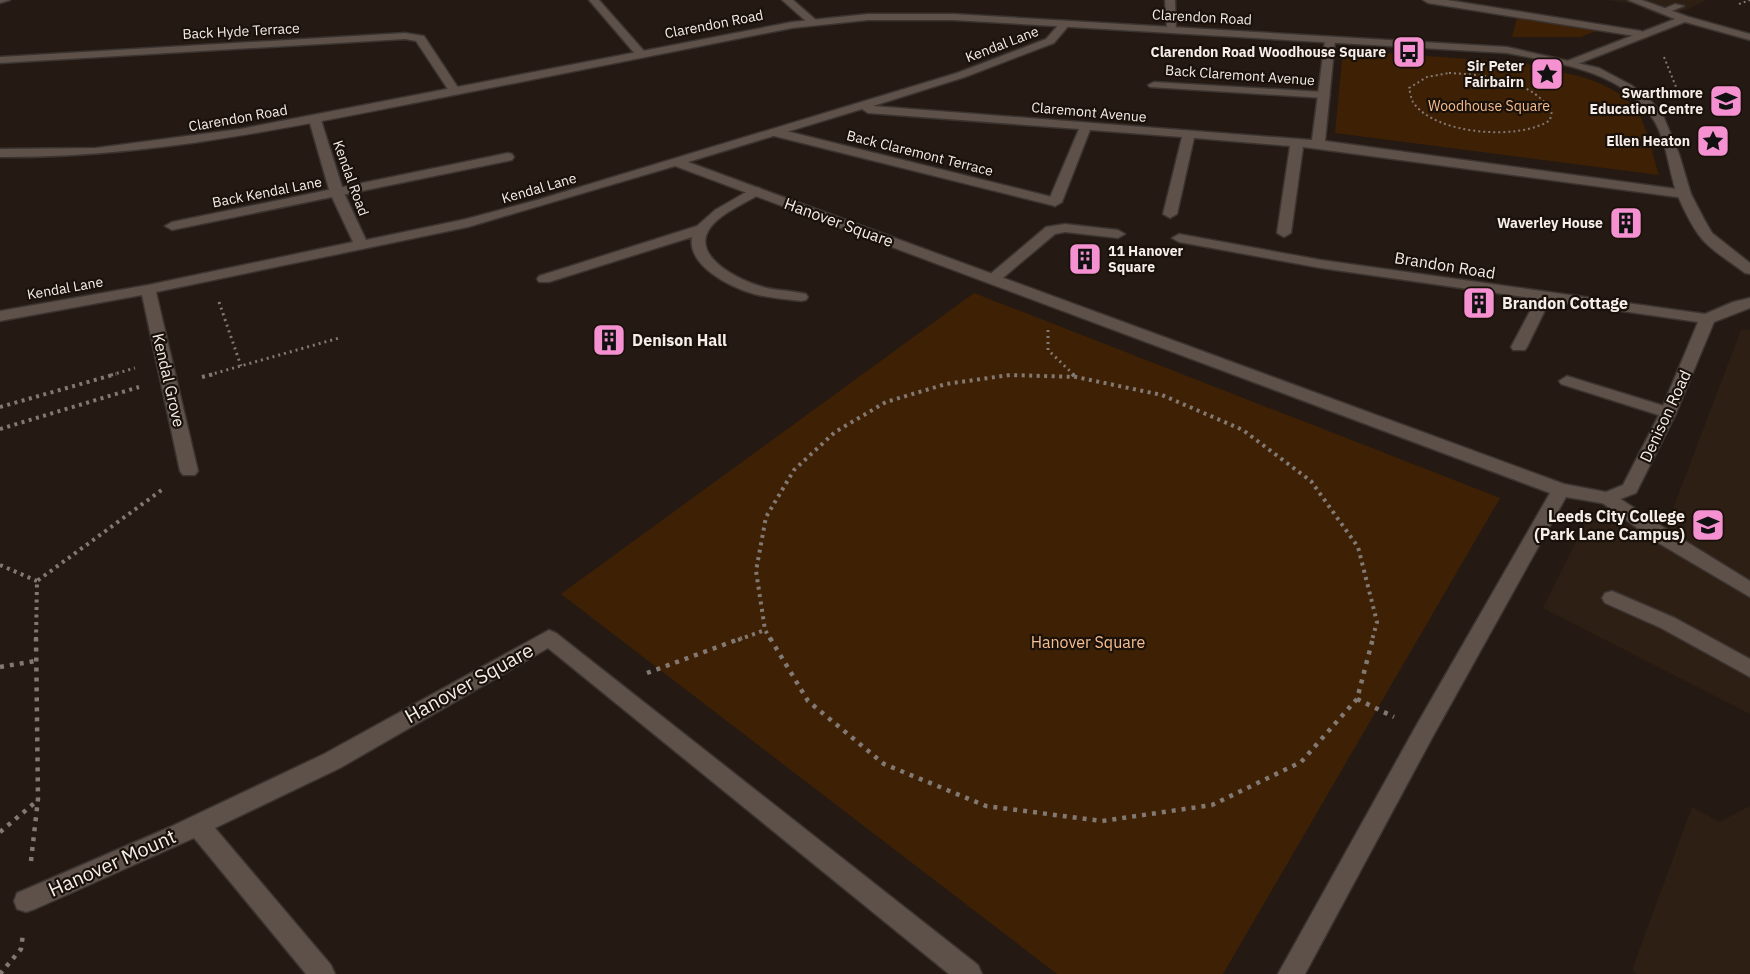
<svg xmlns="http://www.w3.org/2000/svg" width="1750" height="974" viewBox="0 0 1750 974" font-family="'IBM Plex Sans',sans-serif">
  <rect width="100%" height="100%" fill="#241a13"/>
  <!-- built -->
  <g fill="#2e1f14">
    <path d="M1605,0h101l-20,10 -26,6 -26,-12z"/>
    <path d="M1741,330h9v384l-207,-106 47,-94 73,21z"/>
    <path d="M1750,806v168h-113l-5,-4 60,-163 27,15z"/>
  </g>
  <!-- green -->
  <g fill="#3e2005">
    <path d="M1517,18l82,12 -18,7h-69z"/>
    <path d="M1343,50l182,13 9,3 -5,5 22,6 7,-5c25,3 62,16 78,37 9,11 18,51 23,66l-324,-42z"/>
    <path d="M974,293l526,205 -277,476h-166l-496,-380z"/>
  </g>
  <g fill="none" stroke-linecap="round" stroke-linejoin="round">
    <!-- lane casing -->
    <g stroke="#3b3330" stroke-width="3">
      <g id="lane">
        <path d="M1165,0h10l1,32h-8l-1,-2z"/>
        <path d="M1423,0h24l194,31 5,3 -5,3 -213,-34z"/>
        <path d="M1675,4l9,2 -20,8 -5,-3z"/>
        <path d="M405,33l19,3 37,56 -2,2h-8l-35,-53 -11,-2 -405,24v-6z"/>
        <path d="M1154,82l170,10 6,3 -6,3 -174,-11 -2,-2z"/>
        <path d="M778,129l282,70 2,3 -7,4 -281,-70 -2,-3z"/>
        <path d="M508,153l4,1 2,3 -2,3 -340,70 -7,-4 7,-4z"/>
        <path d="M755,187l5,1 2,3 -2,3c-16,10 -39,19 -50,34 -20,28 29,52 50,58 15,5 31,4 46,8l2,3 -2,3 -5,1c-16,-2 -32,-3 -47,-7 -24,-7 -67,-28 -62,-57l-143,45h-10l-2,-3 2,-3 158,-50 18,-16z"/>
        <path d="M1065,224l53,6 7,4 -7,4 -53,-6 -10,2 -57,48h-10l-2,-3 2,-3 58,-49z"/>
        <path d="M1544,294l7,4 -24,49 -2,3h-12l-2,-3 26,-49z"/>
        <path d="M1567,376l107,33 2,4 -2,4 -6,1 -107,-34 -2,-3z"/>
        <path d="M1607,492l6,2 56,37 81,50v16l-95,-56 -54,-39 -3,-4 3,-4z"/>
        <path d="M1612,591l63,27 75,41v18l-89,-49 -56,-25 -3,-5 3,-5z"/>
      </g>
    </g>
    <!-- street casing -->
    <g stroke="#3b3330" stroke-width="3">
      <g id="street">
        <path d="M0,0h10l-10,3z"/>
        <path d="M589,0h10l45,51v4h-8z"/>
        <path d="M782,0h11l24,21 -9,2z"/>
        <path d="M1628,0h14l47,17 61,17v6l-65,-18 -110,43h-8v-4l108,-42z"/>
        <path d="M1065,21l5,3 -16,19 -89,34 -92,29 439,34 13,-100 5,-3 5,3 -10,101 359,49 7,4 -7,4 -381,-51 -12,86 -7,4 -7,-4 13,-87 -96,-8 -17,76 -7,4 -7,-4 19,-77 -92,-7 -28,72 -7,4 -7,-4 31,-73 -211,-16 -6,-4 -174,53 876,322 42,8 17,-7 37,-72 38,-91 -377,-54 -142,-26 -7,-4 7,-4 142,26 384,54 28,-12 17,-4v10l-36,14 -38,91 -40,80 -29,11 -41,-7 -134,241 -127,236h-27l138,-248 134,-233 -875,-327 -207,61 -312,65 42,179 -3,4h-12l-3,-4 -38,-176 -142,26v-10l148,-26 205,-43 -23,-49 -21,-73 2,-3h8l2,3 23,73 22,47 100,-21 71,-19 420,-127 89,-34 15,-17z"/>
        <path d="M549,630l7,3 422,332 4,9h-33l-401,-326 -208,120 -125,60 116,137 4,9h-29l-112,-136 -159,71 -9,3 -9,-3 -3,-8 3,-8 153,-66 154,-73z"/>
      </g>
    </g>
    <!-- secondary casing -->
    <g stroke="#3b3330" stroke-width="3">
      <path id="secondary" d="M868,14h85l554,33 92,21 32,17 18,14 13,14 17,41 12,40 13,25 8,14 38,30v11l-5,-1c-14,-11 -32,-21 -43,-34 -10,-12 -19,-31 -25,-45 -9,-25 -10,-56 -26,-78 -31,-46 -95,-53 -144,-63l-554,-33h-85l-76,8c-128,25 -255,51 -383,76 -136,27 -270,54 -409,53v-8l96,-1 144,-19 552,-107z"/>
    </g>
    <!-- path-far3 -->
    <g stroke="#827973" stroke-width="2" stroke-dasharray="2 3" stroke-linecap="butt">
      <path d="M1739,4l11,-4"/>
      <path d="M1664,57l14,35"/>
      <path d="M1449,73c38,2 79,5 103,38l-2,9c-29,21 -116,15 -137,-18 -2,-4 -3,-10 -4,-14l18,-11z"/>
    </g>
    <!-- path-far2 -->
    <g stroke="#827973" stroke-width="3" stroke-dasharray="2 4" stroke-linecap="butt">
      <path d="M219,302l22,64"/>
      <path d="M1048,330v20l26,25"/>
      <path d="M111,375l24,-7"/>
      <path d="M209,375l130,-37"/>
    </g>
    <!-- path-far1 -->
    <g stroke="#827973" stroke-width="4" stroke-dasharray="3 4.5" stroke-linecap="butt">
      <path d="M1072,374l4,3"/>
      <path d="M202,377l12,-3"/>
      <path d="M0,407l116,-33"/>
      <path d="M0,429l139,-42"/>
      <path d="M0,565l37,16"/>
      <path d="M36,640l1,-59 126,-92"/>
      <path d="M738,640l27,-10"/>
      <path d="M771,640l-6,-10 -9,-59 10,-54 28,-47 41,-38 51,-30 60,-18 64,-9 66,2 86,18 81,35 68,51 47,66 19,75 -5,18"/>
    </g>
    <!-- path -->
    <g stroke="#827973" stroke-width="4.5" stroke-dasharray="4 6" stroke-linecap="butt">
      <path d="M770,638l38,63 76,63 102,42 116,15 110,-16 89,-43 56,-63 16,-61"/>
      <path d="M0,667l35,-6"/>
      <path d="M647,673l95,-35"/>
      <path d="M1357,699l37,18"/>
      <path d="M0,832l38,-32"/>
      <path d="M31,861l7,-62 -2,-161"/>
      <path d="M0,974l21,-25 2,-15"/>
    </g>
    <!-- lane -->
    <use href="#lane" fill="#5d5149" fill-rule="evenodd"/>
    <!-- street -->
    <use href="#street" fill="#5d5149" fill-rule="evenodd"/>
    <!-- secondary -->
    <use href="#secondary" fill="#5d5149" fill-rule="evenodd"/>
  </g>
  <!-- icons -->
  <defs>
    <g id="bus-square" transform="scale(1.725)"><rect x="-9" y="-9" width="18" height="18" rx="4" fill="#f590d1" stroke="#1a110a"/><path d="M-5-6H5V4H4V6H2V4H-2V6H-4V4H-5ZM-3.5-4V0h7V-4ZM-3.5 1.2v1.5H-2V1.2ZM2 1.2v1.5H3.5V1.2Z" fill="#111"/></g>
    <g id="sight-square" transform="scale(1.725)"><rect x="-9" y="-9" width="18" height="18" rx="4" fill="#f590d1" stroke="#1a110a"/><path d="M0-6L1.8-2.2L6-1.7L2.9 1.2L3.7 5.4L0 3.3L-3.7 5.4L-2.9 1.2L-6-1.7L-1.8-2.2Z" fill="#111"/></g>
    <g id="university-square" transform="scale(1.725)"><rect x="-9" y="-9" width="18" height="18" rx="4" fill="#f590d1" stroke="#1a110a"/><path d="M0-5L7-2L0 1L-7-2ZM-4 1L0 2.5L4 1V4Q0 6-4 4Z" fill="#111"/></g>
    <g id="building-square" transform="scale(1.725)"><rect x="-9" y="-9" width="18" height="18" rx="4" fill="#f590d1" stroke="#1a110a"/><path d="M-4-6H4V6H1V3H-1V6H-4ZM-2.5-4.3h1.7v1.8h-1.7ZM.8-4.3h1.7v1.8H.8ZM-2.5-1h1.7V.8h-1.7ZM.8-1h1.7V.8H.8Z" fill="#111"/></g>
  </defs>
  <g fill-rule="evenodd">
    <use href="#bus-square" x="1409" y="52"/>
    <use href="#sight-square" x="1547" y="74"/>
    <use href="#university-square" x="1726" y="101"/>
    <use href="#sight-square" x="1713" y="141"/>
    <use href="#building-square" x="1626" y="223"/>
    <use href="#building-square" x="1085" y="259"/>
    <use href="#building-square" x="1479" y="303"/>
    <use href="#building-square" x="609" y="340"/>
    <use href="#university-square" x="1708" y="525"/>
  </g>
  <g text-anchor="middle" stroke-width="4.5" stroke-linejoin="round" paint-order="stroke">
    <!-- far-street labels -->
    <g font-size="14" fill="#f4ede8" stroke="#1a110a">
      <text transform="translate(1202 17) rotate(3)" y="5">Clarendon Road</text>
      <text transform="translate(714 24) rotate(-11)" y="5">Clarendon Road</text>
      <text transform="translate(241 31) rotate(-3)" y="5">Back Hyde Terrace</text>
      <text transform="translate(1002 44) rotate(-21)" y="5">Kendal Lane</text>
      <text transform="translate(1240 75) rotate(4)" y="5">Back Claremont Avenue</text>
      <text transform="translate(1089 112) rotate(5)" y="5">Claremont Avenue</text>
      <text transform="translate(238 118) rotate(-10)" y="5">Clarendon Road</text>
      <text transform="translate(920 153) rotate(14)" y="5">Back Claremont Terrace</text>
      <text transform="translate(351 178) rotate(70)" y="5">Kendal Road</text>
      <text transform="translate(539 188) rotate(-16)" y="5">Kendal Lane</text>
      <text transform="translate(267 192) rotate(-11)" y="5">Back Kendal Lane</text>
      <text transform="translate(65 288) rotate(-10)" y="5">Kendal Lane</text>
    </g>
    <!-- far-poi labels -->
    <g font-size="14" font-weight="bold" fill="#f4ede8" stroke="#1a110a" text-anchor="end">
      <text x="1386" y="57">Clarendon Road Woodhouse Square</text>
      <text x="1524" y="71">Sir Peter<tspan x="1524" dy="16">Fairbairn</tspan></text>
      <text x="1703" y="98">Swarthmore<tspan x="1703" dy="16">Education Centre</tspan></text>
      <text x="1690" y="146">Ellen Heaton</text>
      <text x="1603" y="228">Waverley House</text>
      <text x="1108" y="256" text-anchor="start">11 Hanover<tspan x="1108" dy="16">Square</tspan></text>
    </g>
    <!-- far-park labels -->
    <g font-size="14" fill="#f7bd8f" stroke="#1a110a">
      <text x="1489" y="111">Woodhouse Square</text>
    </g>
    <!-- street labels -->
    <g font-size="16" fill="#f4ede8" stroke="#1a110a">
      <text transform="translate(839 222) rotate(20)" y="6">Hanover Square</text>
      <text transform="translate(1445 265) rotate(9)" y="6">Brandon Road</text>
      <text transform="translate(169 380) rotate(77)" y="6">Kendal Grove</text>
      <text transform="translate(1665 416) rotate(-65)" y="6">Denison Road</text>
    </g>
    <!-- poi labels -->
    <g font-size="16" font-weight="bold" fill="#f4ede8" stroke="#1a110a" text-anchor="start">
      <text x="1502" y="309">Brandon Cottage</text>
      <text x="632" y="346">Denison Hall</text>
      <text x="1685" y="522" text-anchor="end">Leeds City College<tspan x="1685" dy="18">(Park Lane Campus)</tspan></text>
    </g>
    <!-- park labels -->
    <g font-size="16" fill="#f7bd8f" stroke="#1a110a">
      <text x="1088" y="648">Hanover Square</text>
    </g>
    <!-- near-street labels -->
    <g font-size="20" fill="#f4ede8" stroke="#1a110a">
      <text transform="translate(469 683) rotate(-29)" y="7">Hanover Square</text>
      <text transform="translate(112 863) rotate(-24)" y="7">Hanover Mount</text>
    </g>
  </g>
</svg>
